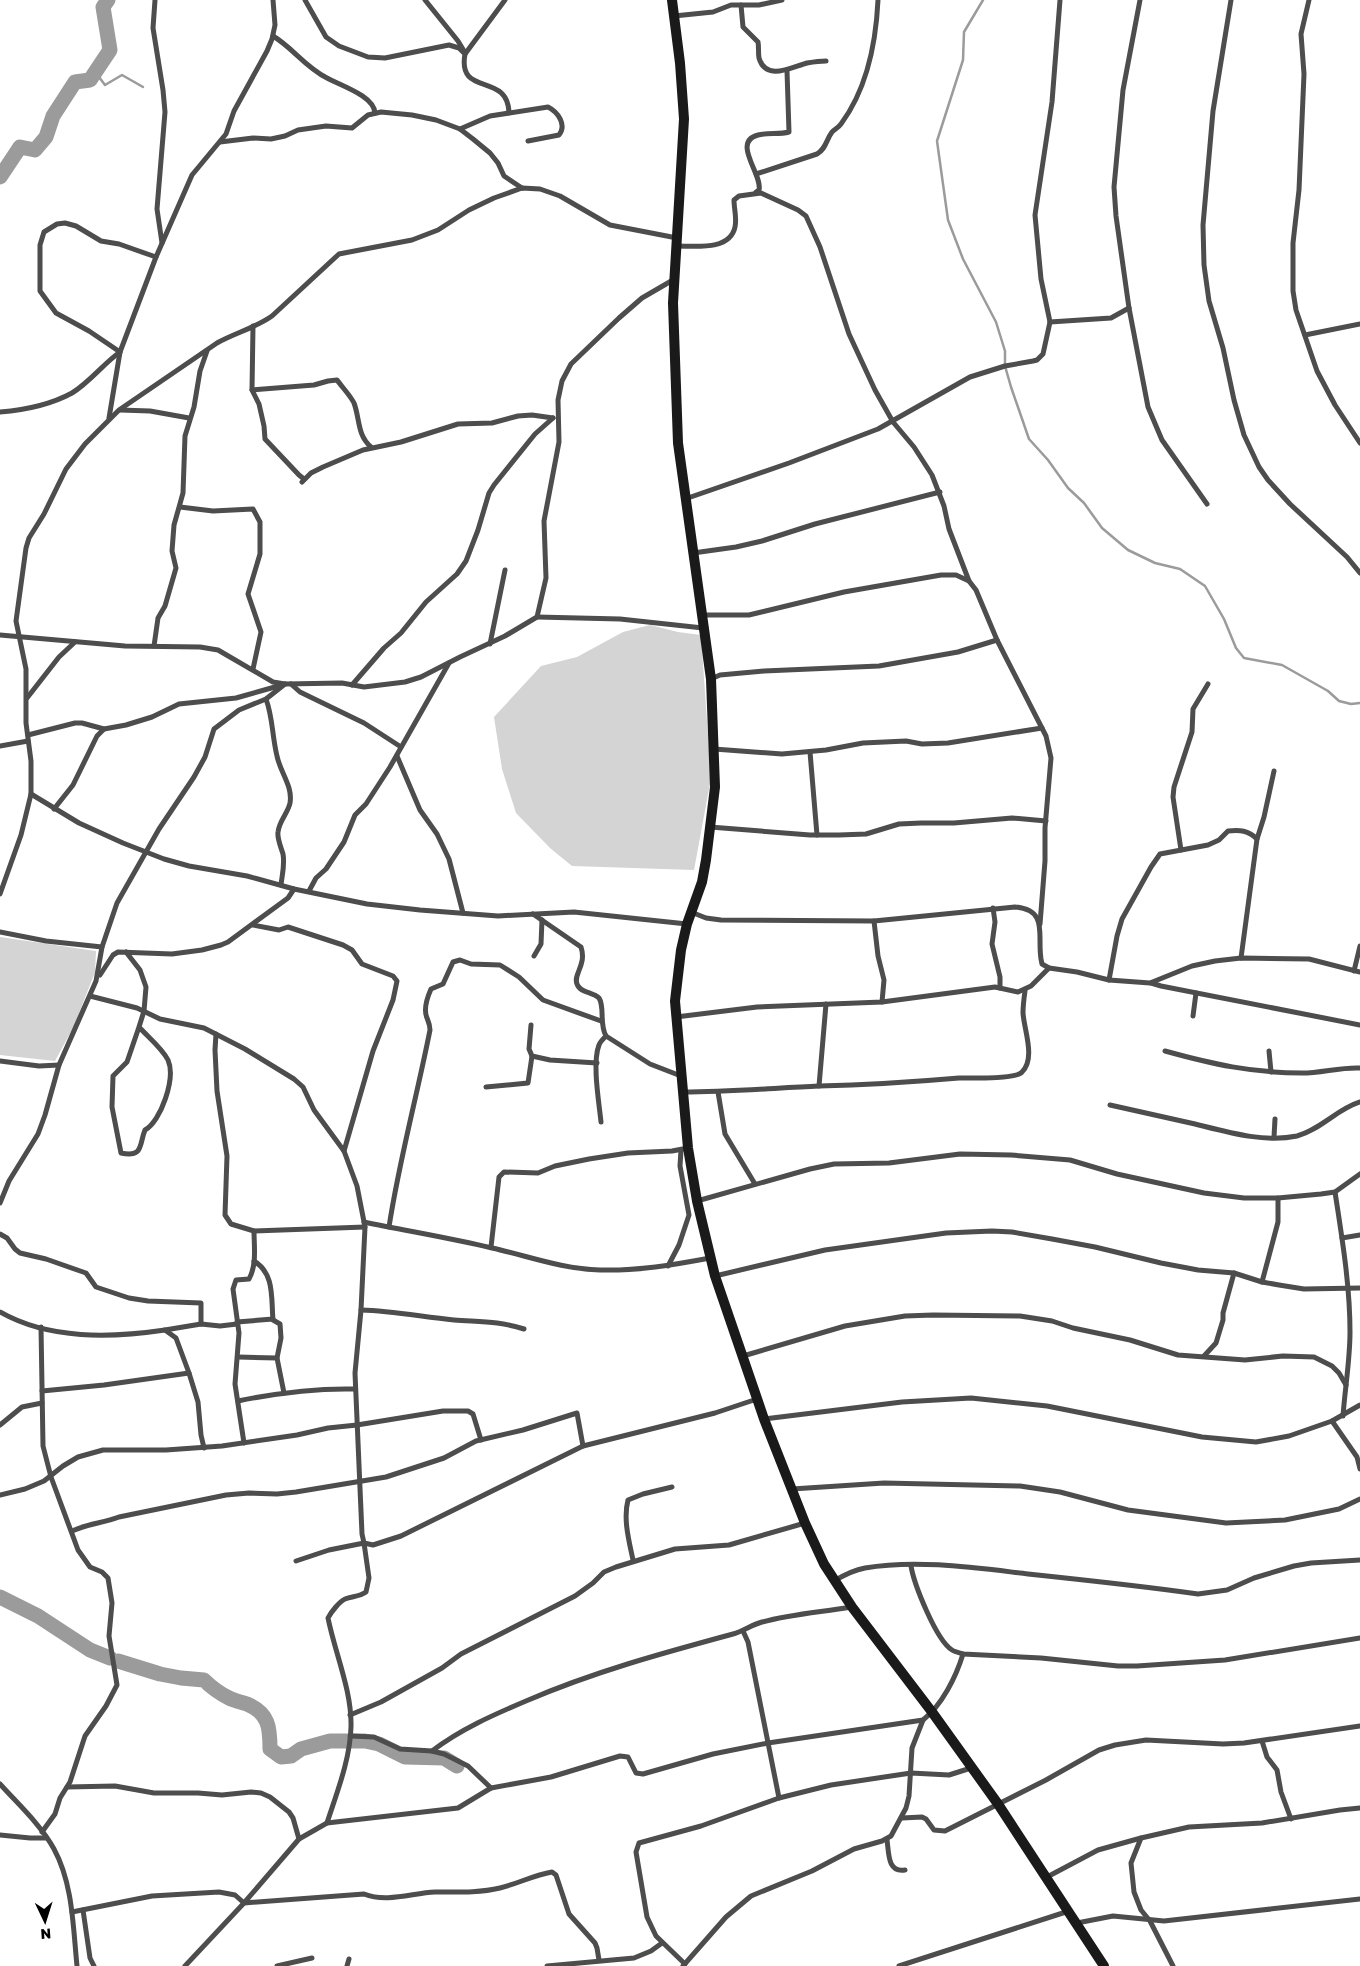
<svg xmlns="http://www.w3.org/2000/svg" width="1360" height="1966" viewBox="0 0 1360 1966" font-family="'Golos Text',sans-serif">
  <rect width="100%" height="100%" fill="#fff"/>
  <!-- green -->
  <g fill="#d4d4d4">
    <path d="M650,625l28,7 23,3 10,143 -17,92 -122,-4 -22,-18 -34,-35 -14,-44 -8,-52 47,-51 36,-9 46,-25z"/>
    <path d="M0,937l96,14 -1,21 -21,54 -19,35 -55,-6z"/>
  </g>
  <g fill="none" stroke-linecap="round" stroke-linejoin="round">
    <!-- stream -->
    <g stroke="#9b9b9b" stroke-width="2.5">
      <path d="M983,0l-19,32 -1,28 -26,81 11,79 15,39 33,63 9,29v15l6,21 18,52 19,21 20,28 16,15 18,25 26,22 27,13 25,6 25,17 19,33 12,29 8,10 38,7 46,26 11,10 12,3 9,-1"/>
      <path d="M96,73l9,12 17,-10 21,12"/>
    </g>
    <!-- river -->
    <g stroke="#9b9b9b" stroke-width="15">
      <path d="M0,177l20,-30 15,3 11,-13 7,-21 22,-34 15,-2 20,-30 -7,-43 5,-7"/>
      <path d="M0,1597l38,19 52,34 20,8"/>
      <path d="M118,1661l42,13 21,4 23,2c7,7 15,13 25,18 6,3 12,4 18,6 22,9 23,24 23,45l11,8 10,-1 10,-7 29,-8h35l14,3 26,13 39,1 13,8"/>
    </g>
    <!-- street -->
    <g stroke="#4d4d4d" stroke-width="5">
      <path d="M155,0l-2,28 10,62 2,22 -8,97 5,34"/>
      <path d="M305,0l21,37 13,9 29,11 17,1 64,-13 10,3 6,6"/>
      <path d="M425,0l33,41 6,10"/>
      <path d="M505,0l-40,54c-8,44 43,17 44,59"/>
      <path d="M1140,0l-17,90 -9,97 2,29 13,92 19,99 14,33 45,64"/>
      <path d="M1231,0l-18,111 -10,114 1,40 5,36 14,47 11,52 10,35 15,32 9,13 22,24 57,53 13,16"/>
      <path d="M1309,0l-8,34 3,40 -5,116 -6,53v48l3,19 21,61 18,34 25,38"/>
      <path d="M741,5l2,22 15,15c1,5 0,10 1,16 7,24 33,9 48,5 6,-1 13,-2 19,-2"/>
      <path d="M674,16l39,-4 18,-7h28l23,-5"/>
      <path d="M273,36c20,12 32,31 54,42 15,8 47,18 48,35"/>
      <path d="M460,129l30,-13 58,-9c10,5 19,18 11,28l-31,6"/>
      <path d="M220,142l33,-4 18,1 14,-3 13,-6 28,-4 26,2 16,-13 13,-3 31,3 24,5 24,9 13,10 17,14 8,10 6,13 18,12"/>
      <path d="M756,174l61,-20c9,-5 9,-14 15,-22 3,-3 6,-4 9,-8 26,-35 35,-81 37,-124"/>
      <path d="M756,192l3,-2c4,-15 -28,-48 -1,-55 10,-3 21,0 31,-3l-2,-61"/>
      <path d="M677,246c18,0 53,5 58,-19 2,-9 -1,-18 -1,-27l5,-4 22,-3 37,17 8,6 14,31 29,87 26,56 18,32 21,25 18,28 12,31 5,23 20,52"/>
      <path d="M1050,322l61,-4 18,-10"/>
      <path d="M253,326l-1,64 7,14 5,22 1,13 34,36 5,4"/>
      <path d="M1305,335l55,-11"/>
      <path d="M252,390l62,-5 14,-4 9,-1c5,7 13,15 17,23 6,16 3,32 17,44"/>
      <path d="M120,410l30,1 39,7"/>
      <path d="M0,412c25,-2 50,-7 72,-19 18,-11 31,-29 48,-41l-31,-21 -33,-18 -16,-22v-46l4,-13 13,-8 8,-1 11,3 25,15 18,3 37,13"/>
      <path d="M109,418l11,-66 36,-95 36,-82 34,-41 8,-23 33,-60 5,-12 3,-14 -2,-25"/>
      <path d="M302,482l9,-9 12,-6 40,-17 38,-8 57,-18 34,-1 26,-7 14,-1 21,3"/>
      <path d="M685,499l104,-36 89,-34 92,-52 35,-11 28,-5 4,-1 6,-6 7,-32 -9,-43 -6,-64 17,-113 8,-102"/>
      <path d="M180,507l33,4 40,-2 7,13v32l-12,40 13,38 -8,37"/>
      <path d="M693,553l43,-6 26,-6 53,-17 125,-32"/>
      <path d="M701,615h48l95,-23 97,-17h15l13,6 7,9 21,50 49,96 5,22 -6,70v33l-5,63"/>
      <path d="M537,617l83,2 83,9"/>
      <path d="M0,635l125,11 75,1 18,3 55,32 12,2 57,-1 22,4 41,-5 16,-5 39,-20 45,-21 32,-19 9,-39 -2,-57 15,-79 -1,-42 4,-19 9,-17 48,-46 23,-20 31,-18"/>
      <path d="M490,644l15,-74"/>
      <path d="M154,646l4,-28 7,-12 11,-38 -4,-17 2,-26 9,-32 2,-57 9,-29 6,-36 7,-20"/>
      <path d="M711,679l9,-4 44,-4 115,-5 79,-14 39,-12"/>
      <path d="M291,684l9,8 64,31 37,24"/>
      <path d="M352,685l32,-37 17,-15 25,-31 31,-28 9,-13 12,-31 11,-37 5,-8 41,-51 18,-16"/>
      <path d="M27,698l32,-41 16,-15"/>
      <path d="M266,699c7,19 6,37 11,57 3,16 16,30 13,47 -2,10 -11,18 -12,29 -1,7 3,15 5,22 2,11 -1,21 -2,31"/>
      <path d="M28,735l47,-12h7l22,6"/>
      <path d="M0,746l28,-5"/>
      <path d="M714,749l68,5 44,-4 37,-7 43,-2 16,3 26,-1 94,-15"/>
      <path d="M810,752l7,83"/>
      <path d="M397,756l23,54 17,24 12,25 14,54"/>
      <path d="M31,794l48,29 44,20 41,16 25,7 58,10 47,13 73,15 53,6 78,6 76,-4 113,12"/>
      <path d="M54,809l19,-24 24,-49 7,-7 22,-4 26,-8 27,-13 57,-6 46,-13"/>
      <path d="M710,827l100,8h29l27,-1 33,-10 22,-1h33l58,-5 34,3"/>
      <path d="M1181,850l-8,-53 1,-10 18,-55 1,-23 15,-25"/>
      <path d="M309,891l7,-13 10,-9 18,-27 11,-27 11,-11 24,-37 59,-104"/>
      <path d="M0,894l21,-59 10,-41v-33l-5,-38v-54l-10,-48 10,-73 3,-10 15,-24 22,-45 19,-25 34,-34 98,-67c18,-10 38,-15 55,-27l67,-62 73,-14 26,-10 31,-20 25,-12 28,-10 18,1 20,7 50,29 67,13"/>
      <path d="M993,908l2,14 -3,22 8,33v11"/>
      <path d="M691,912l15,6 15,2 153,1 141,-14c34,3 22,28 26,52l1,5 7,4 28,4 32,8 41,3 42,-17 23,-5 26,-3 68,1 51,13"/>
      <path d="M533,914l48,33c6,18 -8,27 -4,37 3,9 16,8 22,14 6,9 0,26 7,38l44,28 31,12"/>
      <path d="M874,921l4,35 6,24 -2,22"/>
      <path d="M253,925l26,5 9,-3 55,18 9,5 10,14 31,12 4,5 -4,19 -20,51 -29,100"/>
      <path d="M0,932l46,9 56,6"/>
      <path d="M126,952l14,18 6,17 -2,24 -5,16 -12,35 -14,14 -1,31 9,46c23,5 18,-9 24,-23 16,-9 31,-52 23,-70 -6,-12 -20,-23 -29,-33"/>
      <path d="M534,956l7,-12 1,-24"/>
      <path d="M1241,958l16,-119 7,-22 10,-46"/>
      <path d="M1354,971l6,-25"/>
      <path d="M100,975l13,-20 5,-3 54,2 30,-4 19,-5 7,-3 60,-44 6,-9"/>
      <path d="M1109,980l8,-44 5,-17 29,-52 9,-13 48,-9 11,-5 9,-9c12,-1 20,-1 29,8"/>
      <path d="M1151,983l10,3 199,39"/>
      <path d="M90,996l47,12 23,11 44,9 41,21 49,30 9,8 11,23 30,41 13,35 8,41 -4,83 -6,63 7,161 2,9 9,2 28,-9 182,-90 132,-33 42,-14"/>
      <path d="M1193,1016l3,-23"/>
      <path d="M676,1017l81,-10 125,-5 113,-15 23,5 13,-6 18,-18"/>
      <path d="M531,1025l-2,24 3,7 18,4 47,3"/>
      <path d="M216,1034l-1,16 2,41 10,65 -2,59 6,9 23,7 111,-4"/>
      <path d="M1165,1051c47,13 87,22 137,22 20,0 38,-6 58,-5"/>
      <path d="M1269,1051l2,21"/>
      <path d="M0,1061l39,5 20,-1"/>
      <path d="M819,1086l7,-82"/>
      <path d="M486,1087l42,-4 4,-27"/>
      <path d="M683,1092c46,0 91,-4 136,-6 47,-1 94,-4 140,-8 12,0 58,1 63,-6 14,-14 2,-42 1,-59 0,-7 1,-15 2,-22"/>
      <path d="M718,1092l7,42 30,50"/>
      <path d="M1110,1105c28,6 57,13 85,19 32,8 69,19 102,12 23,-6 40,-27 63,-34"/>
      <path d="M601,1122c-2,-20 -9,-59 -2,-77 1,-3 4,-6 7,-9"/>
      <path d="M1274,1137l1,-18"/>
      <path d="M1335,1192c7,46 15,93 15,140 0,28 -5,56 -7,84"/>
      <path d="M697,1201l113,-32 24,-5 55,-1 71,-9 51,1 59,5 47,14 87,19 40,5h34l43,-4 14,-2 25,-18"/>
      <path d="M0,1203l9,-22 29,-47 7,-19 14,-50 37,-84 6,-34 15,-44 42,-74 35,-52 11,-20 9,-28 25,-19 27,-11 19,-15"/>
      <path d="M364,1222c43,9 86,16 128,26 36,8 70,21 108,22 38,1 73,-5 110,-12"/>
      <path d="M389,1227c10,-66 28,-131 41,-197 0,-5 -1,-7 -3,-12 -4,-9 0,-20 4,-29l12,-5 10,-22 7,-2 11,4 29,1 19,12 24,23 58,21"/>
      <path d="M0,1234l7,4 8,11 5,4 26,6 40,14 10,14 33,11 19,3 53,2v21"/>
      <path d="M1342,1238l18,-3"/>
      <path d="M491,1247l8,-70 5,-5 34,1 17,-7 34,-7 39,-6 44,-2 16,-3"/>
      <path d="M254,1261c21,13 17,37 19,59l7,4 1,14 -4,20 7,35"/>
      <path d="M668,1266l11,-21 10,-30 -9,-49 1,-16"/>
      <path d="M715,1276l110,-26 121,-17 46,-2 20,1 40,7 43,8 66,16 37,7 36,3 28,9 17,3 25,4 56,-1"/>
      <path d="M1262,1282l16,-60v-24"/>
      <path d="M361,1310c32,1 62,7 93,10 26,2 45,1 70,9"/>
      <path d="M0,1312c49,28 111,26 165,18l11,8 13,35 9,29 3,33 3,13"/>
      <path d="M237,1322l36,-3"/>
      <path d="M41,1327l2,119 8,31 27,73 12,17 12,5 6,6 4,25 -3,33 8,49 -11,21 -21,30 -15,46 -10,16 -5,16 -13,18"/>
      <path d="M165,1330l36,-6 19,2 17,-2"/>
      <path d="M743,1356l102,-30 60,-10 28,-1 87,1 32,5 21,7 57,12 48,15 67,5 38,-4 31,1 18,9 7,7 7,12"/>
      <path d="M1204,1356l12,-13 7,-23v-7l11,-40"/>
      <path d="M238,1357l39,1"/>
      <path d="M42,1391l62,-6 85,-12"/>
      <path d="M238,1401c39,-8 78,-13 117,-12"/>
      <path d="M764,1419l138,-17 69,-4 76,8 155,31 54,5 33,-6 43,-15 28,-16"/>
      <path d="M1332,1421l25,36 3,12"/>
      <path d="M0,1425l22,-18 20,-4"/>
      <path d="M244,1443l-9,-59 4,-51 -6,-44 3,-9 13,-1c8,-14 5,-33 5,-48"/>
      <path d="M792,1489l92,-6 136,3 40,6 68,18 98,13 59,-3 54,-11 21,-10"/>
      <path d="M0,1495l25,-6 19,-8 19,-15 15,-9 25,-7h63l56,-4 75,-11 31,-7 29,-3 86,-14h25l5,3 8,26"/>
      <path d="M72,1531c15,-7 31,-8 47,-14l107,-22 23,-2 28,1 19,-2 90,-15 58,-19 32,-17 47,-11 54,-17 6,33"/>
      <path d="M633,1560c-4,-19 -10,-41 -5,-60l15,-6 29,-7"/>
      <path d="M296,1561l33,-11 35,-7 5,35 -3,14c-7,5 -14,4 -21,7 -5,2 -14,13 -17,19 7,35 24,73 23,109 -1,33 -14,65 -24,96"/>
      <path d="M911,1566c3,18 25,74 41,84 3,2 8,3 11,4l78,4 77,8h19l88,-6 135,-22"/>
      <path d="M834,1581c10,-6 20,-11 31,-13 52,-9 112,0 163,6 57,6 114,12 170,20l29,-4 27,-12 40,-12 17,-3 49,-3"/>
      <path d="M743,1631l5,11 31,156"/>
      <path d="M350,1715l31,-13 61,-34 19,-14 114,-58 18,-13 11,-11 12,-5 59,-18 54,-4 76,-22"/>
      <path d="M350,1736l24,1 26,12 32,2 12,3 24,12 23,22"/>
      <path d="M1262,1741l5,16 10,13 4,22 10,27"/>
      <path d="M432,1751c29,-22 61,-36 94,-50 67,-29 137,-48 207,-67 11,-3 18,-9 29,-12 29,-8 60,-10 89,-15"/>
      <path d="M0,1784c18,20 41,41 54,65 19,35 19,78 23,117"/>
      <path d="M67,1787l48,-1 39,7h44l24,2 29,-3 10,1 9,4 19,15 4,6 6,21"/>
      <path d="M902,1818l20,-1 4,2 8,11 11,1 101,-51 53,-30 16,-5 31,-5 77,4 21,-1 116,-17"/>
      <path d="M0,1835l30,3h16"/>
      <path d="M1141,1838l-10,25 3,29 7,18 9,11 23,45"/>
      <path d="M887,1840c2,12 0,33 18,30"/>
      <path d="M1047,1877l51,-27 43,-12 48,-11 73,-4 78,-13 20,-2"/>
      <path d="M83,1910l7,48 4,8"/>
      <path d="M72,1912l80,-16 67,-4 16,3 9,8 120,-9c23,9 48,-1 71,-2 22,0 44,1 65,-4 17,-4 34,-13 52,-16l4,3 13,39 26,29 2,5 2,12"/>
      <path d="M1077,1923l36,-7 51,5 196,-22"/>
      <path d="M685,1964l-29,-28 -9,-19 -11,-65 3,-9 62,-17 78,-28 52,-13 80,-12 38,2 22,-7"/>
      <path d="M185,1966l59,-63 55,-64 28,-16 131,-15 33,-20 60,-11 69,-21 8,1 8,16 7,1 70,-20 55,-11 155,-23c19,-15 33,-43 40,-66"/>
      <path d="M277,1966l35,-8"/>
      <path d="M347,1966l2,-7"/>
      <path d="M547,1966l87,-8 17,-7 11,-8"/>
      <path d="M683,1966l43,-49 25,-21 61,-25 42,-22 28,-8 9,-5 15,-28 3,-12 3,-48 11,-28"/>
      <path d="M899,1966l170,-55"/>
    </g>
    <!-- secondary -->
    <path stroke="#1a1a1a" stroke-width="10" d="M672,0l8,63 4,56 -11,184 5,140 33,236 4,108 -9,73 -4,22 -15,42 -6,26 -6,51 13,147 9,53 18,75 49,143 41,104 19,41 28,43 80,105 66,92 106,162"/>
  </g>
  <!-- north arrow -->
  <g transform="translate(45 1921) rotate(176)" stroke="#ffffff" stroke-width="4" paint-order="stroke">
  <path d="M0-4L9 19L0 12L-9 19Z" fill="#000000"/>
  <text y="-8" font-size="14" font-weight="bold" text-anchor="middle" fill="#000000">N</text>
  </g>
</svg>
